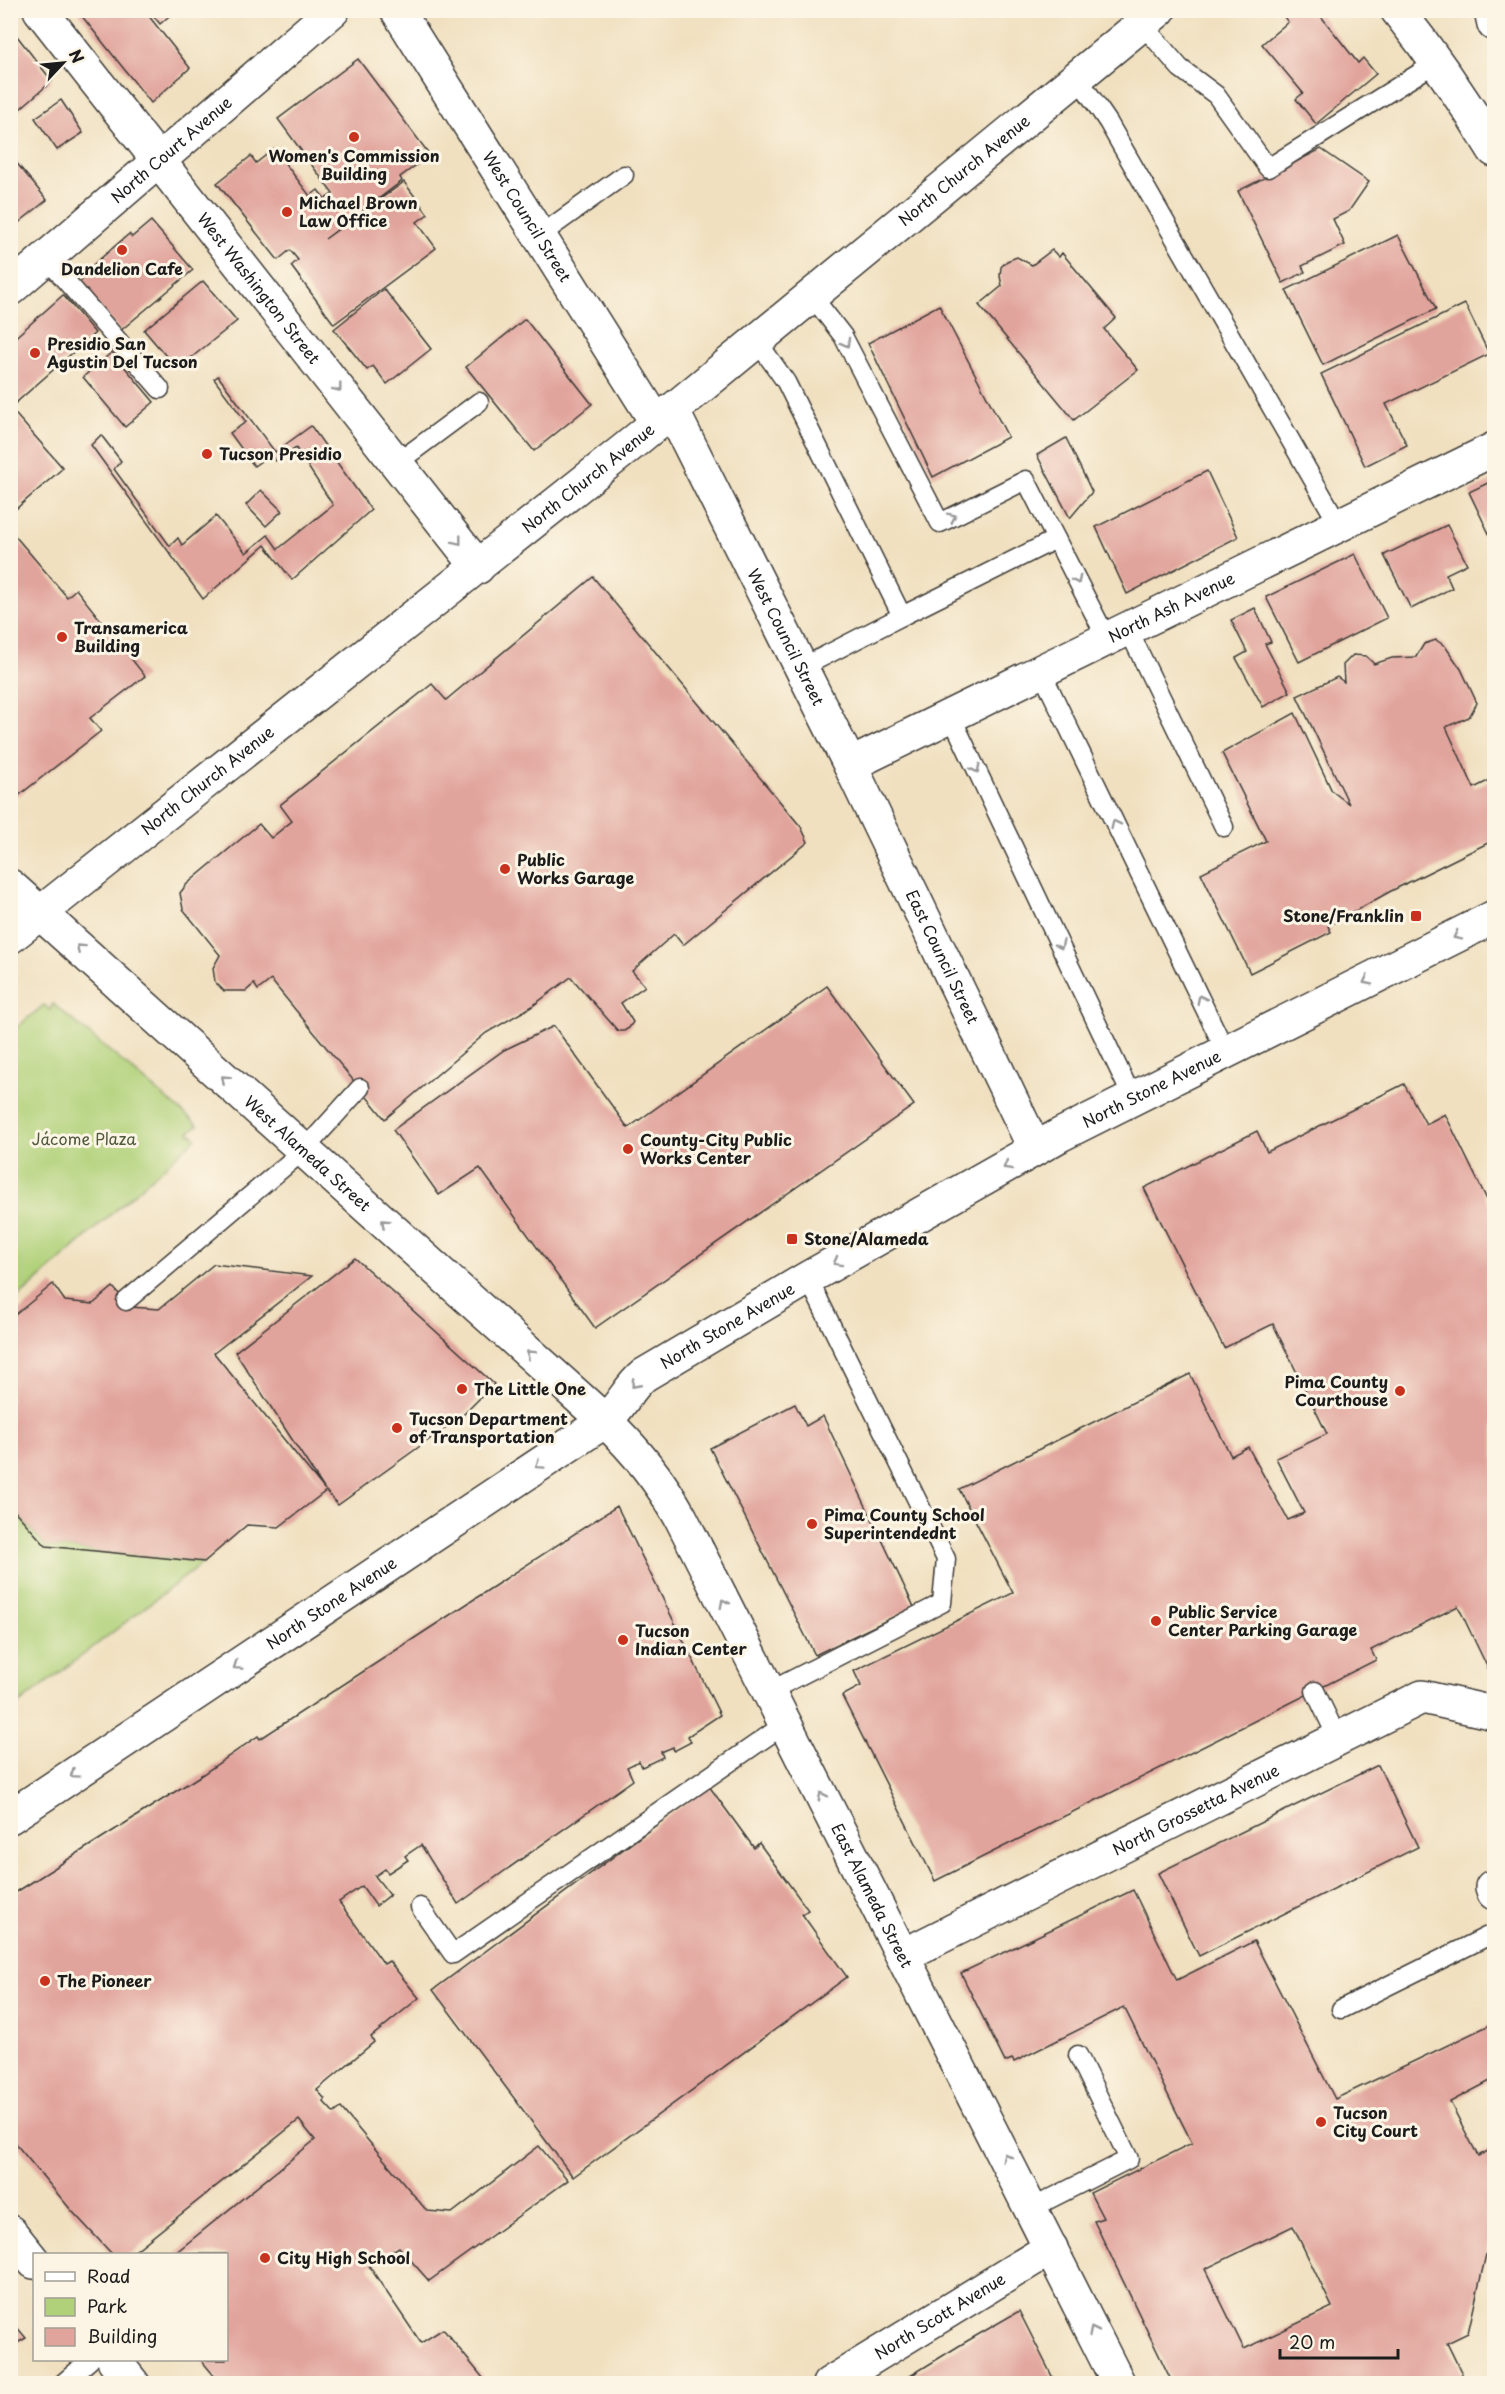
<svg xmlns="http://www.w3.org/2000/svg" width="1505" height="2394" viewBox="0 0 1505 2394" font-family="'Playpen Sans',sans-serif">
  <rect width="100%" height="100%" fill="#fcf5e5"/>
  <filter id="ink" filterUnits="userSpaceOnUse"><feTurbulence type="fractalNoise" baseFrequency=".0167" numOctaves="2"/><feDisplacementMap in="SourceGraphic" scale="12" xChannelSelector="R" yChannelSelector="G"/><feConvolveMatrix kernelMatrix="1 2 1 2 8 2 1 2 1" color-interpolation-filters="sRGB"/></filter>
  <filter id="wash" filterUnits="userSpaceOnUse"><feTurbulence type="fractalNoise" baseFrequency=".008" numOctaves="4" result="noise"/><feDisplacementMap in="SourceGraphic" scale="24" xChannelSelector="R" yChannelSelector="G"/><feGaussianBlur stdDeviation="1.35" result="paint"/><feColorMatrix in="noise" values="0 0 0 0 0 0 0 0 0 0 0 0 0 0 0 0 0 1.4 0 .05"/><feComposite in="paint" operator="in"/></filter>
  <g filter="url(#wash)">
    <rect width="100%" height="100%" fill="#f0e0c0"/>
    <!-- green -->
    <g fill="#b0d179" stroke="#66764a" stroke-width="1.5">
      <path d="M53,1004l145,121 -9,7 7,6 -185,166v-272l33,-27 6,5z"/>
      <path d="M10,1506l36,40 158,16 -193,148z"/>
    </g>
    <g id="blocks">
      <!-- building -->
      <g fill="#e1a49c" fill-rule="evenodd">
        <path d="M77,10h67l46,58 -39,35z"/>
        <path d="M149,10h27l-16,14z"/>
        <path d="M1279,10h37l42,53 5,-5 13,16 -60,50 -20,-25 7,-6 -41,-49 26,-22z"/>
        <path d="M17,36l35,45 -39,34 -3,-4v-70z"/>
        <path d="M358,59l72,96 -30,22 2,4 -77,58 79,-57 24,32 -11,8 19,26 -102,76 -43,-58 7,-6 -8,-10 -12,10 -61,-77 34,-27 5,7 18,-14 36,47 8,-6 7,9 8,-5 -55,-75z"/>
        <path d="M61,100l22,33 -26,17 -22,-32z"/>
        <path d="M1321,149l48,33 -20,29 -16,8 12,26 -43,21 3,6 -22,11 -45,-92z"/>
        <path d="M10,155l37,45 -30,24 -7,-7z"/>
        <path d="M151,221l42,49 -73,61 -41,-48 17,-14 -3,-4 36,-31 3,3z"/>
        <path d="M1398,235l38,74 -113,56 -37,-75z"/>
        <path d="M1052,250l7,7 3,-4 54,65 -12,11 34,41 -64,50 -95,-115 23,-19 -2,-10 1,-9 6,-6 10,-4 15,8z"/>
        <path d="M203,281l34,40 -60,48 -33,-39z"/>
        <path d="M384,289l47,60 -44,35 -14,-18 -6,4 -33,-41z"/>
        <path d="M63,295l32,38 -85,75v-66z"/>
        <path d="M1465,304l24,50 -103,50 21,41 -42,21 -44,-92z"/>
        <path d="M939,305l69,132 -75,40 -65,-134z"/>
        <path d="M525,319l67,85 -58,47 -68,-84z"/>
        <path d="M112,352l42,50 -29,25 -42,-50z"/>
        <path d="M218,376l57,76 36,-26 60,84 -79,70 -27,-35 -62,54 -112,-154 10,-10 20,26 -7,8 56,77 8,-8 4,7 34,-29 30,37 22,-18 10,14 55,-44 -37,-57 -20,13 -5,-7 -17,12 -24,-33 16,-11 -32,-43z"/>
        <path d="M10,408l53,60 -53,46z"/>
        <path d="M1066,438l26,54 -22,26 -33,-63z"/>
        <path d="M1207,471l31,66 -111,57 -31,-67z"/>
        <path d="M1494,480v64l-25,-52z"/>
        <path d="M261,490l21,21 -16,15 -20,-21z"/>
        <path d="M1447,525l20,39 -21,10 6,14 -41,21 -27,-54z"/>
        <path d="M10,530l57,67 9,-8 69,87 -55,42 11,13 -83,65 -8,-9z"/>
        <path d="M1355,554l32,64 -88,44 -33,-65z"/>
        <path d="M593,577l208,250 7,15 -125,103 -9,-11 -42,37 13,15 -24,17 12,19 -4,6 -5,3h-6l-47,-54 -40,30 -45,26 -101,86 -114,-139 -13,10 -4,-6 -8,7h-22l-9,-9 -2,-14 7,-13 -37,-46 -3,-16 7,-9 72,-60 12,14 21,-17 -12,-16 152,-121 14,16z"/>
        <path d="M1255,608l16,34 -6,2 25,48 -27,15 -27,-49 11,-6 -16,-32z"/>
        <path d="M1436,640l9,6 16,23 16,34 -8,14 -23,10 28,61 20,-10v62l-103,51 -63,35 3,6 -81,41 -49,-100 65,-32 -44,-88 73,-40 37,78 17,13 -52,-108 40,-19 7,5 -1,-17 10,-10 13,1 8,8 18,-6 24,-1 8,-13z"/>
        <path d="M827,986l87,119 -319,223 -115,-160 -41,27 -46,-65 111,-80 50,-24 74,102z"/>
        <path d="M1404,1084l22,40 19,-10 49,100v467l-36,-75 -87,44 5,10 -441,221 -93,-185 19,-10 -7,-15 159,-78 -54,-104 231,-115 41,82 17,-9 40,73 16,-7 -28,-55 51,-24 -54,-110 -49,24 -80,-160 113,-57 10,21z"/>
        <path d="M355,1258l139,126 -32,32 -124,89 -12,-14 -47,36 -32,-2 -43,37 -158,-16 -36,-40v-187l43,-35 12,17 28,3 20,-17 17,20 29,2 55,-45 98,12 -98,77 111,137 -90,-138z"/>
        <path d="M795,1404l11,22 17,-10 91,191 -99,48 -105,-207z"/>
        <path d="M617,1506l103,209 -32,21 3,6 -17,9 -1,-4 -12,5 2,5 -21,10 -3,-6 -12,6 6,13 -175,124 -37,-59 -16,11 3,4 -20,13 -3,-4 -10,7 15,19 -14,11 -14,-20 -23,16 45,62 5,-3 30,37 -48,39 3,5 -57,48 8,9 -2,2 11,12 7,-5 86,103 25,2 87,-67 29,34 -139,101 -30,-34 -30,19 52,77 22,-14 45,55h-267l-20,-24h25v-106h-52l141,-114 -16,-20 -168,134h-19l-41,-44 -61,-73v-241l193,-122 55,-38 2,3z"/>
        <path d="M1378,1765l40,82 -219,109 -41,-83z"/>
        <path d="M709,1786l45,62 5,-5 49,67 -6,4 45,63 -274,200 -140,-187z"/>
        <path d="M1133,1890l44,90 77,-39 81,158 159,-76v56l-44,23 28,54 16,-8v79l-2,1 -24,105 -21,10 20,41h-294l-79,-163 9,-3 -13,-25 102,-50 -68,-136 -110,55 -2,-3 -7,3 -44,-89zM1293,2226l39,81 -88,42 -39,-80z"/>
        <path d="M1019,2311l37,73h-159l65,-40z"/>
        <path d="M10,2319l16,19 -16,9z"/>
      </g>
    </g>
  </g>
  <g filter="url(#ink)">
    <use href="#blocks" fill-opacity="0" stroke="#3c3935" stroke-width="1.5"/>
    <g fill="none" stroke-linecap="round" stroke-linejoin="round">
      <!-- lane casing -->
      <g stroke="#3c3935" stroke-width="21">
        <g id="lane">
          <path d="M1142,24l38,44 36,27 52,73 169,-106"/>
          <path d="M1078,78l30,44 231,403"/>
          <path d="M539,236l85,-61"/>
          <path d="M46,258l114,131"/>
          <path d="M812,296l31,40 97,187 86,-43 81,159"/>
          <path d="M757,341l29,41 116,234 154,-77"/>
          <path d="M397,463l82,-61"/>
          <path d="M1128,629l96,198"/>
          <path d="M801,668l101,-52"/>
          <path d="M1041,671l185,381"/>
          <path d="M951,716l182,383"/>
          <path d="M126,1301l178,-151 56,-62"/>
          <path d="M1315,1691l23,48"/>
          <path d="M768,1692l174,-89 4,-44 -138,-281"/>
          <path d="M420,1907l33,47 332,-230"/>
          <path d="M1341,2009l153,-76"/>
          <path d="M1032,2208l97,-49 -51,-104"/>
          <path d="M62,2384l28,-24"/>
        </g>
      </g>
      <!-- street casing -->
      <g stroke="#3c3935" stroke-width="36">
        <g id="street">
          <path id="s1" d="M40,10l438,557"/>
          <path id="s2" d="M397,10l260,413"/>
          <path id="s3" d="M10,289l323,-279"/>
          <path id="s4" d="M672,410l178,355 185,384"/>
          <path id="s5" d="M850,765l644,-316"/>
          <path d="M1492,1887l2,6"/>
          <path id="s6" d="M904,1955l518,-258 72,16"/>
          <path id="s7" d="M829,2384l222,-136"/>
        </g>
      </g>
      <!-- secondary casing -->
      <g stroke="#3c3935" stroke-width="36">
        <g id="secondary">
          <path d="M1397,10c36,45 68,92 97,140"/>
          <path d="M1491,10l3,14"/>
          <path id="s8" d="M10,886l595,535c31,29 55,59 76,97l438,866"/>
          <path id="s9" d="M10,937l614,-487 535,-440"/>
          <path id="s10" d="M10,1817l595,-396c16,-14 23,-33 39,-46l164,-97 252,-143 434,-218"/>
          <path d="M10,2232l24,30"/>
          <path d="M114,2360l19,24"/>
        </g>
      </g>
      <!-- lane -->
      <use href="#lane" stroke="#fff" stroke-width="18"/>
      <!-- street -->
      <use href="#street" stroke="#fff" stroke-width="33"/>
      <!-- secondary -->
      <use href="#secondary" stroke="#fff" stroke-width="33"/>
    </g>
    <!-- one-way arrows -->
    <defs><path id="oneway-chevron" d="M-2-3.5L2.5 0L-2 3.5" fill="none" stroke-width="1.6" stroke-linecap="round" stroke-linejoin="round" transform="scale(1.5)"/></defs>
    <g stroke="#999">
      <use href="#oneway-chevron" transform="translate(846 343) rotate(61)"/>
      <use href="#oneway-chevron" transform="translate(338 388) rotate(52)"/>
      <use href="#oneway-chevron" transform="translate(952 517) rotate(-26)"/>
      <use href="#oneway-chevron" transform="translate(458 541) rotate(52)"/>
      <use href="#oneway-chevron" transform="translate(1077 580) rotate(63)"/>
      <use href="#oneway-chevron" transform="translate(976 769) rotate(64)"/>
      <use href="#oneway-chevron" transform="translate(1115 824) rotate(-116)"/>
      <use href="#oneway-chevron" transform="translate(1457 936) rotate(153)"/>
      <use href="#oneway-chevron" transform="translate(1060 945) rotate(64)"/>
      <use href="#oneway-chevron" transform="translate(80 948) rotate(-138)"/>
      <use href="#oneway-chevron" transform="translate(1367 981) rotate(153)"/>
      <use href="#oneway-chevron" transform="translate(1201 999) rotate(-116)"/>
      <use href="#oneway-chevron" transform="translate(225 1079) rotate(-138)"/>
      <use href="#oneway-chevron" transform="translate(1007 1166) rotate(150)"/>
      <use href="#oneway-chevron" transform="translate(385 1223) rotate(-138)"/>
      <use href="#oneway-chevron" transform="translate(837 1262) rotate(151)"/>
      <use href="#oneway-chevron" transform="translate(530 1354) rotate(-138)"/>
      <use href="#oneway-chevron" transform="translate(635 1384) rotate(132)"/>
      <use href="#oneway-chevron" transform="translate(539 1465) rotate(146)"/>
      <use href="#oneway-chevron" transform="translate(724 1603) rotate(-117)"/>
      <use href="#oneway-chevron" transform="translate(237 1666) rotate(146)"/>
      <use href="#oneway-chevron" transform="translate(74 1774) rotate(146)"/>
      <use href="#oneway-chevron" transform="translate(822 1796) rotate(-117)"/>
      <use href="#oneway-chevron" transform="translate(1006 2157) rotate(-117)"/>
      <use href="#oneway-chevron" transform="translate(1093 2331) rotate(-116)"/>
    </g>
  </g>
  <!-- markers -->
  <g fill="#c8321e" stroke="#fcf5e5" stroke-width="2">
    <circle cx="354" cy="137" r="6"/>
    <circle cx="287" cy="212" r="6"/>
    <circle cx="122" cy="250" r="6"/>
    <circle cx="35" cy="353" r="6"/>
    <circle cx="207" cy="454" r="6"/>
    <circle cx="62" cy="637" r="6"/>
    <circle cx="505" cy="869" r="6"/>
    <rect x="1410" y="910" width="12" height="12" rx="3"/>
    <circle cx="628" cy="1149" r="6"/>
    <rect x="786" y="1233" width="12" height="12" rx="3"/>
    <circle cx="462" cy="1389" r="6"/>
    <circle cx="1400" cy="1391" r="6"/>
    <circle cx="397" cy="1428" r="6"/>
    <circle cx="812" cy="1524" r="6"/>
    <circle cx="1156" cy="1621" r="6"/>
    <circle cx="623" cy="1640" r="6"/>
    <circle cx="45" cy="1981" r="6"/>
    <circle cx="1321" cy="2122" r="6"/>
    <circle cx="265" cy="2258" r="6"/>
  </g>
  <g text-anchor="middle" stroke-width="6" stroke-linejoin="round" paint-order="stroke">
    <!-- street labels -->
    <g font-size="16" fill="#1c1c1c" stroke="#fcf5e5">
      <text dy="6" stroke="none"><textPath href="#s3" startOffset="213">North Court Avenue</textPath></text>
      <text dy="6" stroke="none"><textPath href="#s9" startOffset="1224">North Church Avenue</textPath></text>
      <text dy="6" stroke="none"><textPath href="#s2" startOffset="244">West Council Street</textPath></text>
      <text dy="6" stroke="none"><textPath href="#s1" startOffset="354">West Washington Street</textPath></text>
      <text dy="6" stroke="none"><textPath href="#s9" startOffset="738">North Church Avenue</textPath></text>
      <text dy="6" stroke="none"><textPath href="#s5" startOffset="358">North Ash Avenue</textPath></text>
      <text dy="6" stroke="none"><textPath href="#s4" startOffset="254">West Council Street</textPath></text>
      <text dy="6" stroke="none"><textPath href="#s9" startOffset="252">North Church Avenue</textPath></text>
      <text dy="6" stroke="none"><textPath href="#s4" startOffset="610">East Council Street</textPath></text>
      <text dy="6" stroke="none"><textPath href="#s10" startOffset="1358">North Stone Avenue</textPath></text>
      <text dy="6" stroke="none"><textPath href="#s8" startOffset="400">West Alameda Street</textPath></text>
      <text dy="6" stroke="none"><textPath href="#s10" startOffset="872">North Stone Avenue</textPath></text>
      <text dy="6" stroke="none"><textPath href="#s10" startOffset="386">North Stone Avenue</textPath></text>
      <text dy="6" stroke="none"><textPath href="#s6" startOffset="326">North Grossetta Avenue</textPath></text>
      <text dy="6" stroke="none"><textPath href="#s8" startOffset="1347">East Alameda Street</textPath></text>
      <text dy="6" stroke="none"><textPath href="#s7" startOffset="130">North Scott Avenue</textPath></text>
    </g>
    <!-- poi labels -->
    <g font-size="16" font-weight="bold" fill="#1c1c1c" stroke="#fcf5e5" text-anchor="start">
      <text x="354" y="162" text-anchor="middle">Women's Commission<tspan x="354" dy="18">Building</tspan></text>
      <text x="299" y="209">Michael Brown<tspan x="299" dy="18">Law Office</tspan></text>
      <text x="122" y="275" text-anchor="middle">Dandelion Cafe</text>
      <text x="47" y="350">Presidio San<tspan x="47" dy="18">Agustin Del Tucson</tspan></text>
      <text x="219" y="460">Tucson Presidio</text>
      <text x="74" y="634">Transamerica<tspan x="74" dy="18">Building</tspan></text>
      <text x="517" y="866">Public<tspan x="517" dy="18">Works Garage</tspan></text>
      <text x="1404" y="922" text-anchor="end">Stone/Franklin</text>
      <text x="640" y="1146">County-City Public<tspan x="640" dy="18">Works Center</tspan></text>
      <text x="804" y="1245">Stone/Alameda</text>
      <text x="1388" y="1388" text-anchor="end">Pima County<tspan x="1388" dy="18">Courthouse</tspan></text>
      <text x="474" y="1395">The Little One</text>
      <text x="409" y="1425">Tucson Department<tspan x="409" dy="18">of Transportation</tspan></text>
      <text x="824" y="1521">Pima County School<tspan x="824" dy="18">Superintendednt</tspan></text>
      <text x="1168" y="1618">Public Service<tspan x="1168" dy="18">Center Parking Garage</tspan></text>
      <text x="635" y="1637">Tucson<tspan x="635" dy="18">Indian Center</tspan></text>
      <text x="57" y="1987">The Pioneer</text>
      <text x="1333" y="2119">Tucson<tspan x="1333" dy="18">City Court</tspan></text>
      <text x="277" y="2264">City High School</text>
    </g>
    <!-- park labels -->
    <g font-size="16" fill="#505b3d" stroke="#fcf5e5">
      <text x="84" y="1145">Jácome Plaza</text>
    </g>
  </g>
  <!-- margin -->
  <rect width="1505" height="2394" fill="none" stroke="#fcf5e5" stroke-width="36"/>
  <!-- legend -->
  <rect x="33" y="2253" width="195" height="108" fill="#fcf5e5" stroke="#a29e95" stroke-width="1.5"/>
  <rect x="45" y="2272" width="30" height="9" fill="#ffffff" stroke="#a29e95" stroke-width="1.5"/>
  <text x="87" y="2283" font-size="18" fill="#1c1c1c">Road</text>
  <rect x="45" y="2298" width="30" height="18" fill="#b0d179" stroke="#a29e95" stroke-width="1.5"/>
  <text x="87" y="2313" font-size="18" fill="#1c1c1c">Park</text>
  <rect x="45" y="2328" width="30" height="18" fill="#e1a49c" stroke="#a29e95" stroke-width="1.5"/>
  <text x="87" y="2343" font-size="18" fill="#1c1c1c">Building</text>
  <!-- north arrow -->
  <g transform="translate(63 63) rotate(64)" stroke="#fcf5e5" stroke-width="4.5" paint-order="stroke">
  <path d="M0-4.5L10 22L0 15L-10 22Z" fill="#1c1c1c"/>
  <text y="-9" font-size="16" font-weight="bold" text-anchor="middle" fill="#1c1c1c">N</text>
  </g>
  <!-- scale -->
  <path d="M1280 2349v9h118v-9" fill="none" stroke="#1c1c1c" stroke-width="3"/>
  <text x="1289" y="2349" font-size="18" fill="#1c1c1c" stroke="#fcf5e5" stroke-width="4.5" paint-order="stroke">20 m</text>
</svg>
